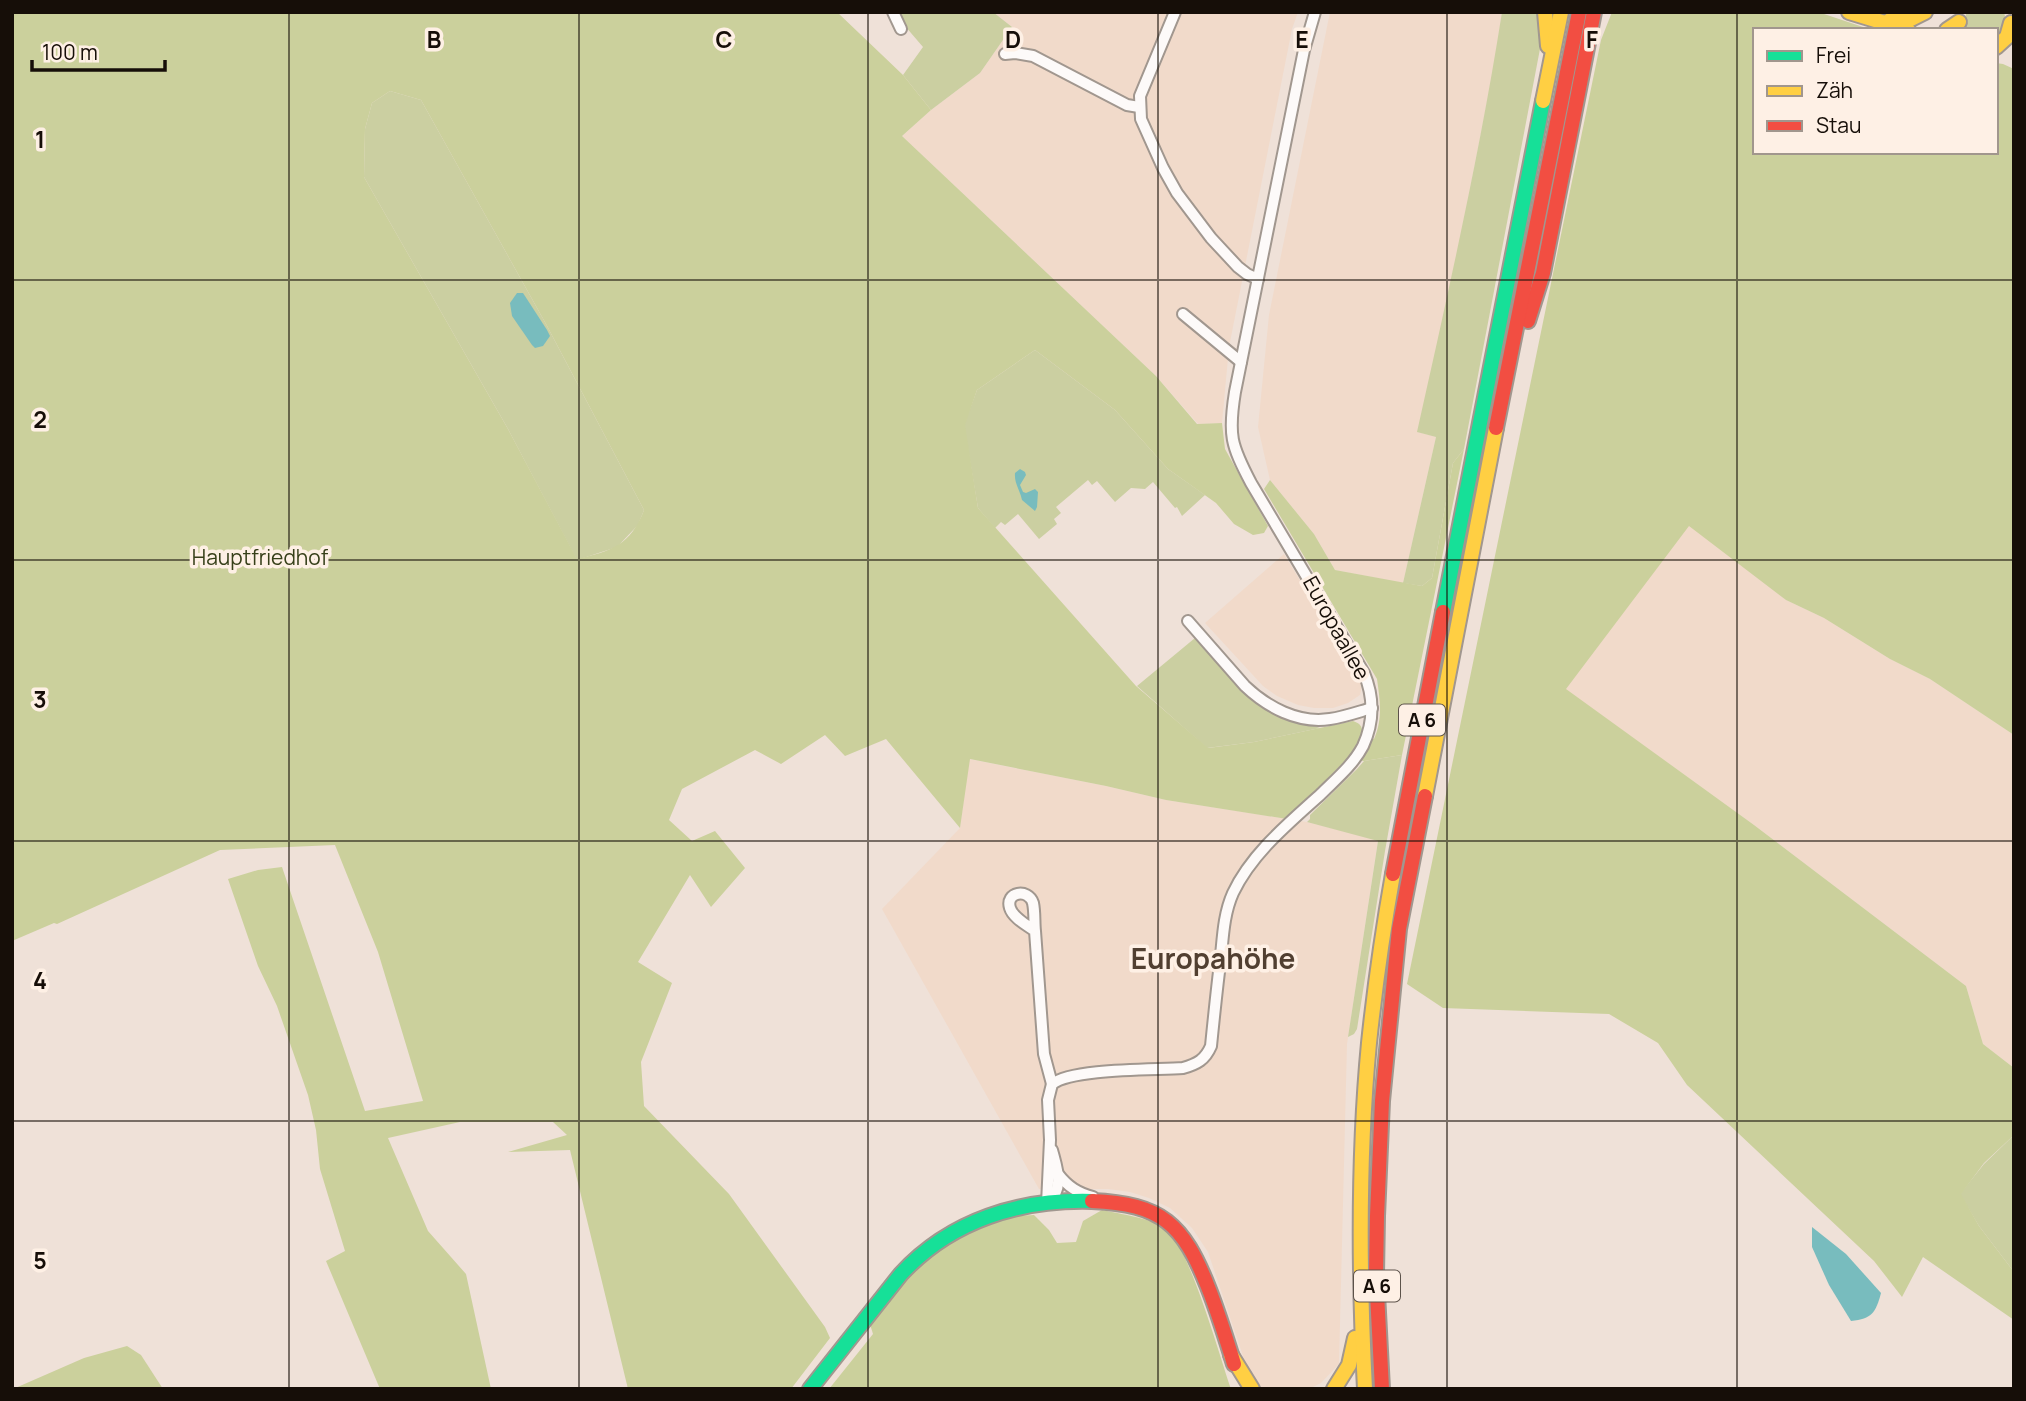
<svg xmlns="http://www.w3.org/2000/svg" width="2026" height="1401" viewBox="0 0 2026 1401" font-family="Manrope,sans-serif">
  <rect width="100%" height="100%" fill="#efe1d8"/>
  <!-- built -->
  <g fill="#f1daca">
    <path d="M993,12h305l-6,17 -63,318 -7,76 -24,1 -42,-48 -254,-240 29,-26 49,-37 32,-46z"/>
    <path d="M1330,12h172l-8,55 -39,198 -37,167 18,5 -33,146 -68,-13 -21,-36 -44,-54 -12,-53 11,-112z"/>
    <path d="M1689,525l97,75 38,18 66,41 40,20 84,56v333l-31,-24 -17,-58 -212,-161 -189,-136z"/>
    <path d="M1284,554l66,108 12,23 -2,10 -12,8 -15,5h-19l-16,-3 -21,-9 -14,-10 -58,-63z"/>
    <path d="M969,759l137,27 60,14 141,22 71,18 -31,204 -8,320 -18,19 -12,6 -47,-1 -13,-16 -5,-13 -36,-107 -16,-24 -22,-20 -21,-10 -19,-6 -22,-3h-69l-157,-280 78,-81z"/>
  </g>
  <!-- green -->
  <g fill="#cbcfa1">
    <path d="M900,12h93l19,15 -32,46 -49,37 -28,-35 20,-28 -18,-21z"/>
    <path d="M1502,12h39l2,21 -79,416 -11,14 -21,115 -10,8 -19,-3 33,-146 -19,-5c31,-139 63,-279 85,-420z"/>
    <path d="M1967,12h37l3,13 -11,17v-12h-31l-2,-7z"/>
    <path d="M390,91l31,9 125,224 98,186 -6,15 -21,22 -40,13 -69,-131 -144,-252 1,-48 7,-26z"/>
    <path d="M1035,350l80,60 53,59 37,26 -23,21 -5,-9 -2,1 -22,-26 -8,7 -14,-1 -16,14 -18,-21 -5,4 -4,-5 -32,27 5,6 -7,6 3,5 -18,15 -21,-25 -13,11 -4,-3 -6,6 -17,-20 -14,-83 13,-35z"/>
    <path d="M1195,638l47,52 27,21 51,17 -66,14 -47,6 -70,-62z"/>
    <path d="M1402,755l-17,96 -28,178 -3,5 -6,3 30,-196 -71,-19 3,-3v-4l47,-46 7,-8z"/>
    <path d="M2014,1135v137l-35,-46 -19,-32 24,-30z"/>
  </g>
  <!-- forest -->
  <g fill="#cbd09c" fill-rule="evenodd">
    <path d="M12,12h825l66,63 28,35 -29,26 254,240 41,48 25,-1 3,26 43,77 -4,7 -11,2 -19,-11 -18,-21 -48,-34 -53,-59 -80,-60 -58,40 -12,35 13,83 158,178 72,62 46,-6 99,-21c9,3 10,7 9,16l12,2c9,-21 6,-38 3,-60l-113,-190 6,-9 44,54 21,36 87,16 10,-8 21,-115 11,-14 -62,306 -38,6 -16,-3 -61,61 -121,-19 -60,-14 -136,-27 -10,69 -74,-89 -41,17 -20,-21 -44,29 -26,-14 -73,39 -13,31 23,21 23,-10 30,37 -34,39 -21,-32 -52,87 34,21 -31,79 3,44 85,88 96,133 5,11 -39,51h-163l-58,-239 -62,2 59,-17 -14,-13h-93l-72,16 40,93 38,43 25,115h-111l-54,-128 19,-10 -25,-82 -4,-39 -8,-35 -31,-89 -19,-40 -30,-87 30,-9 24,-3 83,244 58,-10 -45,-149 -43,-107 -115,5 -163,74 -3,-1 -42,18zM390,91l31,9 125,224 98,186c-13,35 -33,41 -67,49l-69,-130 -144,-252 1,-48 7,-26z"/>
    <path d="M1612,12h206l54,18h-117v122h241v-89l7,1 11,5v666l-84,-56 -40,-20 -66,-41 -38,-18 -97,-74 -123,163 188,136 212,161 17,58 31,24v67l-30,28 -23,31 18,32 35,46v48l-91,-63 -21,40 -28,-36 -187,-176 -29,-42 -49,-29 -166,-6 -36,-24 194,-944z"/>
    <path d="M1102,1210c18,4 48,8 63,18 23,14 55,130 66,161h-402l44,-55 -4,-13c38,-45 76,-92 137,-104 9,-2 19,-1 28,-2l15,15 8,13 19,-1 7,-21z"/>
    <path d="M127,1346l14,9 22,34h-150l71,-31z"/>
  </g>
  <!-- water -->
  <g fill="#78bcbe">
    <path d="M517,293h6l24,37 3,6 -7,10 -8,2 -3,-3 -20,-29 -2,-13z"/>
    <path d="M1020,469l5,3 1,3 -6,10 3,7 3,1 9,-4 3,3 -1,15 -2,4 -13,-11c-2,-10 -8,-17 -7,-27z"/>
    <path d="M1812,1227l34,27 35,39c-5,19 -9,26 -30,28l-22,-36 -17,-38z"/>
  </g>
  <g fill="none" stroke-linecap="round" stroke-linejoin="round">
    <!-- street casing -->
    <g stroke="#a1978f" stroke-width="14">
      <g id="street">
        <path d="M893,12l8,17"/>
        <path d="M1175,12l-35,84 1,23 22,49 14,25 34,45 27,29 9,7 11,5"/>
        <path d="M1005,54l10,-1 18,3 94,49 12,2"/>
        <path d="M1183,314l58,48"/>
        <path d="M1188,621l57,65c22,21 53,38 85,33 14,-2 28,-7 42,-11"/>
        <path d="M1035,931c-1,-8 0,-19 -2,-28 -5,-15 -28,-11 -23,5 3,10 17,17 25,23l9,123 8,30"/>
        <path d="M1058,1174c10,13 20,19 35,23"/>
        <path d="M1047,1204l3,-64 -2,-40 4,-16c20,-16 102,-14 131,-16 14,-4 22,-8 28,-22 3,-30 6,-60 10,-90 2,-21 3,-43 12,-63 19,-40 56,-70 88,-99 15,-15 32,-29 42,-48 11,-24 11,-49 1,-73l-113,-190c-20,-38 -23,-48 -16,-91l69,-342 11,-38"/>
        <path d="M1047,1204c18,-15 10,-35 5,-54"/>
      </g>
    </g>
    <!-- fast casing -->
    <g stroke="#a1978f" stroke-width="18">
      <g id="fast">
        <path d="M1443,612l100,-511"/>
        <path d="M810,1389l91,-115c50,-54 119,-75 191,-73"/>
      </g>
    </g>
    <!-- slow casing -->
    <g stroke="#a1978f" stroke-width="18">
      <g id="slow">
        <path d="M1545,12l3,34"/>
        <path d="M1849,12l59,18"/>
        <path d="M1890,20l21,-1 14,-7"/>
        <path d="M1947,30l12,-8"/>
        <path d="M1996,47l11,-10 4,-14"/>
        <path d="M1543,101l18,-89"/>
        <path d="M1425,796l71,-368"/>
        <path d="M1231,1355l21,34"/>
        <path d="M1334,1389l15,-24 6,-27"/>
        <path d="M1365,1389c-6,-115 -7,-231 4,-346 6,-57 14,-113 24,-169"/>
      </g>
    </g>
    <!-- jam casing -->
    <g stroke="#a1978f" stroke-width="18">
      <g id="jam">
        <path d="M1528,321l15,-48 51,-261"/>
        <path d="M1496,428l83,-416"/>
        <path d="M1393,874l50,-262"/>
        <path d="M1092,1201c70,3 91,23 116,86 10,25 18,51 26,77"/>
        <path d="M1382,1389l-6,-115 1,-58 5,-115 17,-172 26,-133"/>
      </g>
    </g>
    <!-- street -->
    <use href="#street" stroke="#fdfaf9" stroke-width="10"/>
    <!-- fast -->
    <use href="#fast" stroke="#16e098" stroke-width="14"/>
    <!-- slow -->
    <use href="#slow" stroke="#ffcf43" stroke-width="14"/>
    <!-- jam -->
    <use href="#jam" stroke="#f24e42" stroke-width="14"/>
  </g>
  <!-- grid -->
  <path fill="none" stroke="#160e08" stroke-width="2" stroke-opacity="0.55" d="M289,12v1377M579,12v1377M868,12v1377M1158,12v1377M1447,12v1377M1737,12v1377M12,280h2002M12,560h2002M12,841h2002M12,1121h2002"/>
  <g text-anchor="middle" stroke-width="7" stroke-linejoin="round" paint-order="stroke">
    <!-- shield labels -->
    <g fill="#fef0e5" stroke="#5c524a" stroke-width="2">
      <rect x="1399" y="704.5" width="46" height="31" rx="5"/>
      <rect x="1354" y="1270.5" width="46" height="31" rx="5"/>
    </g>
    <g font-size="19" font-weight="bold" fill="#160e08">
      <text x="1422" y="727">A 6</text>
      <text x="1377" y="1293">A 6</text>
    </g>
    <!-- park labels -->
    <g font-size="21" fill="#363f19" stroke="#fef0e5">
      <text x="260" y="565">Hauptfriedhof</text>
    </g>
    <!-- street labels -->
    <g font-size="21" fill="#160e08" stroke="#fef0e5">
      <text transform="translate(1336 628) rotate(61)" y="7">Europaallee</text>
    </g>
    <!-- district labels -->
    <g font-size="28" font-weight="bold" fill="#513f31" stroke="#fef0e5">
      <text x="1213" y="969">Europahöhe</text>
    </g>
  </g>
  <g font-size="23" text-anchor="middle" font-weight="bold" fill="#160e08" stroke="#fef0e5" stroke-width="7" stroke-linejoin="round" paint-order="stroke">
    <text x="434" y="48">B</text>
    <text x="724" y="48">C</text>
    <text x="1013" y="48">D</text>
    <text x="1302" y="48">E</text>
    <text x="1592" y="48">F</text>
    <text x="40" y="148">1</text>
    <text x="40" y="428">2</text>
    <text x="40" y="708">3</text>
    <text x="40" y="989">4</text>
    <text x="40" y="1269">5</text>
  </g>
  <!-- border -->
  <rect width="2026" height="1401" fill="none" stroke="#160e08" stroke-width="28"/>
  <!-- legend -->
  <rect x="1753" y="28" width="245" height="126" fill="#fef0e5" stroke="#a1968d" stroke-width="2"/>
  <rect x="1767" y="51" width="35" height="10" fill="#16e098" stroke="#a1968d" stroke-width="2"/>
  <text x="1816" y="63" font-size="21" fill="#160e08">Frei</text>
  <rect x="1767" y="86" width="35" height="10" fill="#ffcf43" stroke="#a1968d" stroke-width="2"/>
  <text x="1816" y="98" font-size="21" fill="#160e08">Zäh</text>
  <rect x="1767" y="121" width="35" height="10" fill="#f24e42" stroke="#a1968d" stroke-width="2"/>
  <text x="1816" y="133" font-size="21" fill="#160e08">Stau</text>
  <!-- scale -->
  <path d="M32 60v10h133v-10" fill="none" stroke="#160e08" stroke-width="3.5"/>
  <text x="42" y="60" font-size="21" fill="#160e08" stroke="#fef0e5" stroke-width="5" paint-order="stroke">100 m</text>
</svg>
